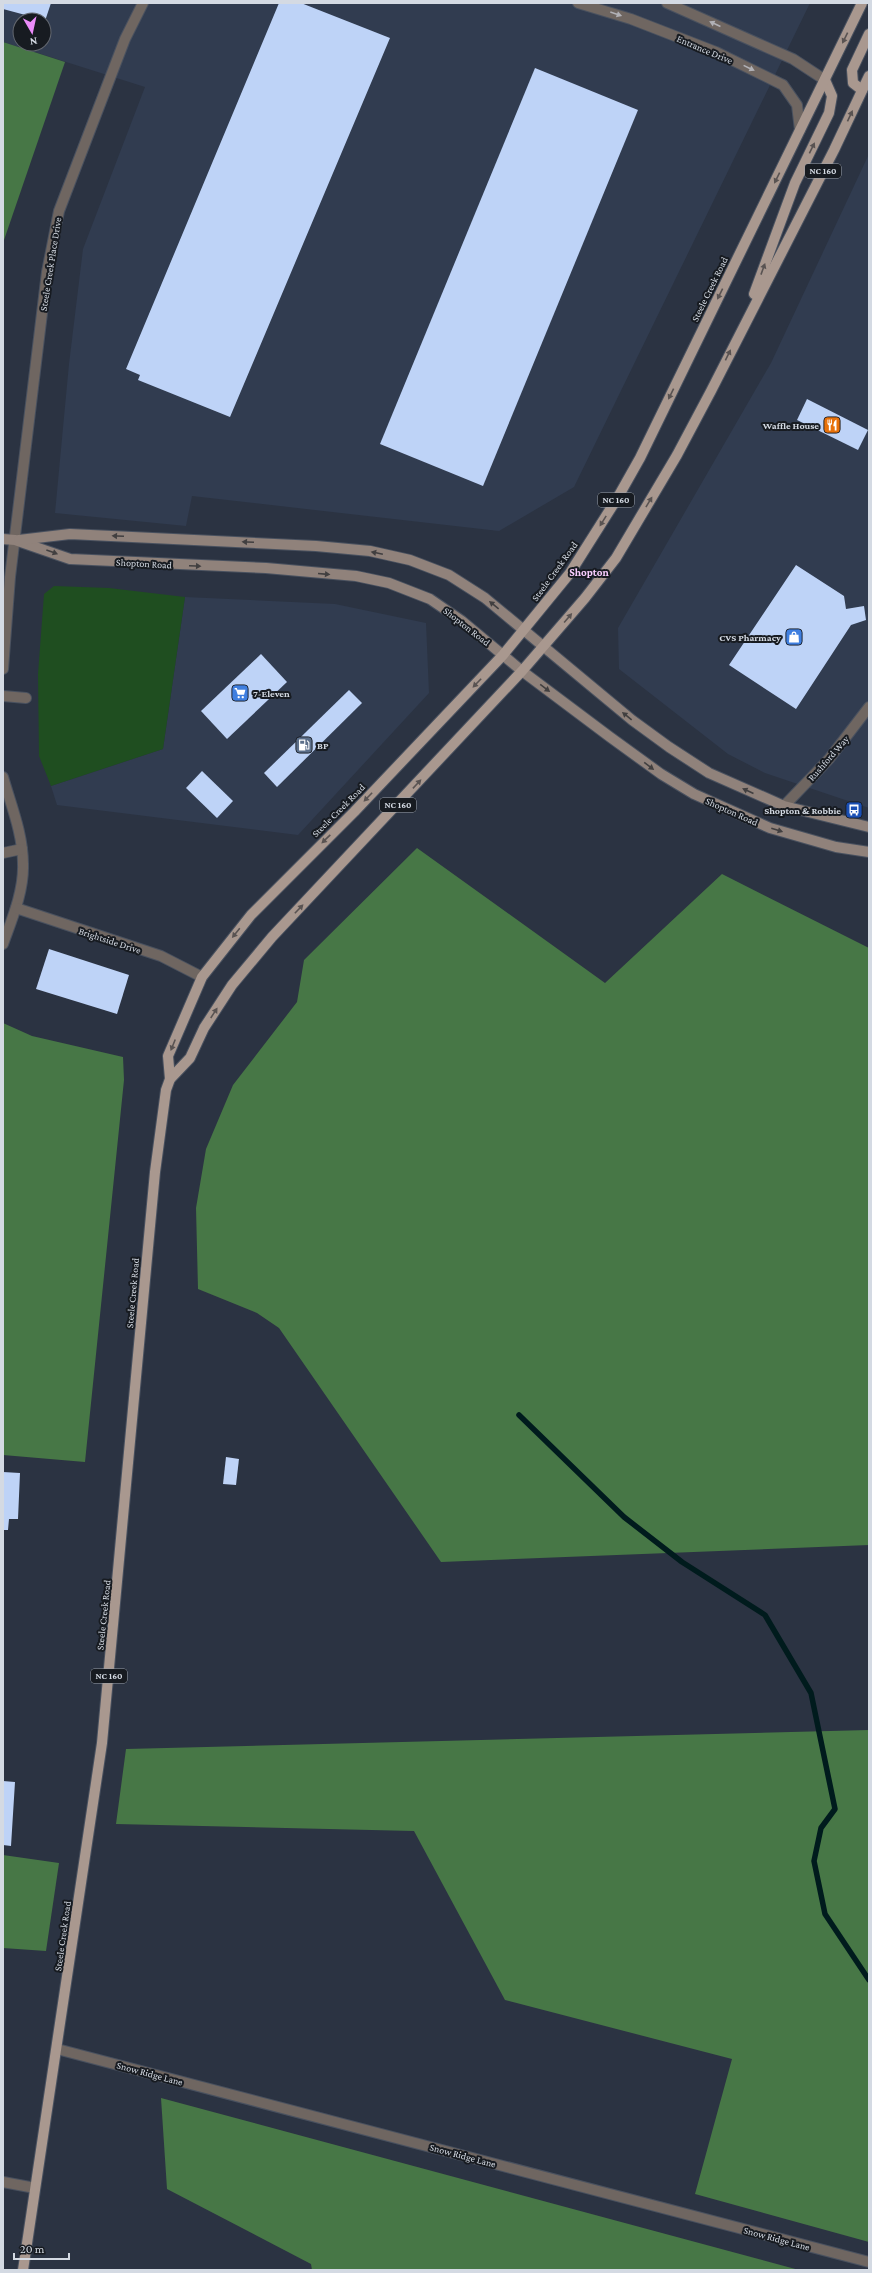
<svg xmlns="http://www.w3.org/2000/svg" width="872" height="2273" viewBox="0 0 872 2273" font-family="'Crimson Pro',serif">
  <rect width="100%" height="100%" fill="#2b3342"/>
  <!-- built -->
  <g fill="#313c50" fill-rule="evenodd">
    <path d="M3,3h807l-236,484 -75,44 -307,-35 -6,30 -131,-13 14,-149 14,-115 62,-162 -142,-45zM20,20h24v24h-24z"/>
    <path d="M869,154v654l-104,-35 -37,-19 -109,-85 -1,-41 153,-265z"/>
    <path d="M185,597l150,7 91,19 3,70 -131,142 -241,-30 -6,-19 112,-37z"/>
  </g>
  <!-- green -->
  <path fill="#1f4e20" d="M54,586l55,2 76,9 -22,152 -112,37 -12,-30 -1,-82 6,-80z"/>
  <!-- forest -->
  <g fill="#477746">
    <path d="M3,42l62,20 -62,181z"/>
    <path d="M417,848l188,135 117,-109 147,74v597l-428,17 -162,-234 -22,-15 -59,-24 -2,-81 10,-59 27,-64 64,-83 7,-42z"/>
    <path d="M3,1023l29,13 91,21 1,23 -39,382 -82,-7z"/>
    <path d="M869,1730v512l-174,-48 37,-135 -227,-59 -91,-169 -298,-7 10,-75z"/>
    <path d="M3,1855l56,8 -13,88 -43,-3z"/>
    <path d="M161,2098l638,172h-487l-1,-6 -144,-75z"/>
  </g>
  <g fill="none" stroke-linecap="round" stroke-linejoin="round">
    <!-- stream -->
    <path stroke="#001b1d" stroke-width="5.5" d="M519,1415l105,102 58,45 83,53 46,78 24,116 -14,19 -7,33 11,53 44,66"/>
  </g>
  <!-- building -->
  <g fill="#bed3f7">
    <path d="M3,3h48l-7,21v-4l-41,-11z"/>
    <path d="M279,3h22l89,35 -160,379 -92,-37 2,-5 -14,-6z"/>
    <path d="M535,68l103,42 -155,376 -103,-42z"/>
    <path d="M807,399l61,31 -10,20 -61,-30z"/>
    <path d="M796,565l48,31 2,13 18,-3 2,14 -15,5 -55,84 -67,-44z"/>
    <path d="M261,654l26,28 -60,57 -26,-28z"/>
    <path d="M349,690l13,13 -85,84 -13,-14z"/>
    <path d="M202,771l31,30 -16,17 -31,-30z"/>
    <path d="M49,949l80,26 -12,39 -81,-25z"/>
    <path d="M226,1457l13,2 -3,26 -13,-1z"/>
    <path d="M3,1472l17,1 -2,46h-9l-1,11h-5z"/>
    <path d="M3,1781l12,1 -4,64 -8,-1z"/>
  </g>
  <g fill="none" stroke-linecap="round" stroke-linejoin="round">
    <!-- street casing -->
    <g stroke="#49515f" stroke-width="12">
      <g id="street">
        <path d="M578,3l53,16 85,33 67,33 14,20 3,25"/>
        <path d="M667,3l126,56 32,21"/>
        <path d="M3,669l7,-92 37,-305 12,-61 66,-172 18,-36"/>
        <path d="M3,696l23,2"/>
        <path d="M3,777c8,28 20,57 20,87 1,27 -11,55 -20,80"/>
        <path d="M784,806l45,-47 40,-52"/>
        <path d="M3,853l19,-4"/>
        <path d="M16,908l145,48 41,21"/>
        <path d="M57,2049l812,213"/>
        <path d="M3,2182l32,6"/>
      </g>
    </g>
    <!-- secondary casing -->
    <g stroke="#49515f" stroke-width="12">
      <g id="secondary">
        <path d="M3,539l12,1 55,19 196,9 90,8 33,7 41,16 32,22 60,50 88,66 51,37 33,20 76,34 66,19 33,5"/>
        <path d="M19,540l51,-6 246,12 54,5 40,9 39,15 36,23 147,122 37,27 40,26 75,33 85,21"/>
      </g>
    </g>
    <!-- primary casing -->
    <g stroke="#49515f" stroke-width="12">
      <g id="primary">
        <path d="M862,90l-9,-7 -1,-13 17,-36"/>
        <path d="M754,294l41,-111 34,-70 3,-17 -7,-16"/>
        <path d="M170,1079l-2,-23 34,-79 49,-62 103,-103 149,-157 67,-82 48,-76 22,-39 222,-455"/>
        <path d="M23,2270l79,-527 53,-571 11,-82 4,-11 20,-21 14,-30 28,-43 40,-48 250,-266 63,-73 31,-40 61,-103 34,-64 123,-241 35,-74"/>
      </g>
    </g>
    <!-- street -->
    <use href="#street" stroke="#6f6661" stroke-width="10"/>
    <!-- secondary -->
    <use href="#secondary" stroke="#90827b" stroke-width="10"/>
    <!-- primary -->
    <use href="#primary" stroke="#a9988f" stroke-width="10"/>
  </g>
  <!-- one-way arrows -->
  <defs><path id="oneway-solid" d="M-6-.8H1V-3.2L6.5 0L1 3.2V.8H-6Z"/></defs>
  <g fill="#b1b1b6">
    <use href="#oneway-solid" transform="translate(616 14) rotate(19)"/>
    <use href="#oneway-solid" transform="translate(715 24) rotate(-155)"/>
    <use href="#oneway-solid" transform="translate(749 68) rotate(26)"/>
  </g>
  <g fill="#595352">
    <use href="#oneway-solid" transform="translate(845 38) rotate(116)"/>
    <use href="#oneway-solid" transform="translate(850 116) rotate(-65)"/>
    <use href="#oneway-solid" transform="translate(812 148) rotate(-64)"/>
    <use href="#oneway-solid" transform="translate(777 178) rotate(116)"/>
    <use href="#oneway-solid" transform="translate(763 269) rotate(-70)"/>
    <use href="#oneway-solid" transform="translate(720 294) rotate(116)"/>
    <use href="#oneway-solid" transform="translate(728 355) rotate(-64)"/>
    <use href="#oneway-solid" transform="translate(671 394) rotate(116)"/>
    <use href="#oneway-solid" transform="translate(649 502) rotate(-59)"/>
    <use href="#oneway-solid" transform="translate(603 521) rotate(122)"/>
    <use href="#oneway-solid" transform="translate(568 618) rotate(-50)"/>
    <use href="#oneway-solid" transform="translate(477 683) rotate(134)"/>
    <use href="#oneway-solid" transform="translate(417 784) rotate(-47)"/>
    <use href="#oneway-solid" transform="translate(368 797) rotate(134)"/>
    <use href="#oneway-solid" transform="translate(326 839) rotate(136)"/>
    <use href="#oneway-solid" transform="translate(299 909) rotate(-46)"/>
    <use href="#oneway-solid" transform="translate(236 933) rotate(129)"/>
    <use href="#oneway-solid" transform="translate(214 1013) rotate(-57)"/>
    <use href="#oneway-solid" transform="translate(173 1045) rotate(112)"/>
  </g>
  <g fill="#413f40">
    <use href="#oneway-solid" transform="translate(118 536) rotate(-177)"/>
    <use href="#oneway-solid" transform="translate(248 542) rotate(-177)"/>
    <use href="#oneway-solid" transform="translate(52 552) rotate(20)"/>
    <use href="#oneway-solid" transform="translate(377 553) rotate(-168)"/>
    <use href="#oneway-solid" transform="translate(195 566) rotate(2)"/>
    <use href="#oneway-solid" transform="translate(324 574) rotate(5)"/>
    <use href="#oneway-solid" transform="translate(494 605) rotate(-141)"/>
    <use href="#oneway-solid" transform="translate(545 688) rotate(37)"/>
    <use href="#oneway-solid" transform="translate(627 716) rotate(-141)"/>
    <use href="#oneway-solid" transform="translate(649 766) rotate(37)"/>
    <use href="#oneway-solid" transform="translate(748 791) rotate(-156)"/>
    <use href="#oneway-solid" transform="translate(777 830) rotate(18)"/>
  </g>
  <!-- icons -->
  <defs>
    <g id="restaurant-square" transform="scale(0.9)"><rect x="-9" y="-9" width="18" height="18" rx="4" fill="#e8710a" stroke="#171b21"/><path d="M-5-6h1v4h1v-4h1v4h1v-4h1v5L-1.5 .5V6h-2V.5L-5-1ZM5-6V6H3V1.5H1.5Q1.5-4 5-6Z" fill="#fff"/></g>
    <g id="shop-square" transform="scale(0.9)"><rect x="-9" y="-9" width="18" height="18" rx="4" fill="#3f7fe0" stroke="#171b21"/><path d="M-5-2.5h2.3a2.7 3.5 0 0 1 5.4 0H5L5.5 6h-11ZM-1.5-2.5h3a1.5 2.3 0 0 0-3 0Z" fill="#fff"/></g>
    <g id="supermarket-square" transform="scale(0.9)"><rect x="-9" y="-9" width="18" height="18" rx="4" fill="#3f7fe0" stroke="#171b21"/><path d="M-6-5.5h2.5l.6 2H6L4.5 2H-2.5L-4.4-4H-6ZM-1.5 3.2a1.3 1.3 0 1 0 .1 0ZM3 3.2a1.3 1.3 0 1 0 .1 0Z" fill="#fff"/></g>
    <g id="fuel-square" transform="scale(0.9)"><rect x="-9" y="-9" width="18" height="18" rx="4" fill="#5c6f8a" stroke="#171b21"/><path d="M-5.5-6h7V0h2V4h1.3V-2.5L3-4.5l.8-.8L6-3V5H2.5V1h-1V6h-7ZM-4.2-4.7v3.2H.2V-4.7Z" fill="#fff"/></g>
    <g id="bus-square" transform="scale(0.9)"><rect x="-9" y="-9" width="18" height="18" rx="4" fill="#1a4fb4" stroke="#171b21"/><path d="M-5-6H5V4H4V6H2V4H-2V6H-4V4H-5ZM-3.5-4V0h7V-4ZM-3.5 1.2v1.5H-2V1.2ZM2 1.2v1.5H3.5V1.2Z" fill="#fff"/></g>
  </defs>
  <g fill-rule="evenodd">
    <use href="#restaurant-square" x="832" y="425"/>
    <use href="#shop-square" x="794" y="637"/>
    <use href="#supermarket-square" x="240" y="693"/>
    <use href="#fuel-square" x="304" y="745"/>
    <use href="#bus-square" x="854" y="810"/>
  </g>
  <g text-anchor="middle" stroke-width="4" stroke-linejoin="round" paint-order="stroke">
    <!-- shield labels -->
    <g fill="#171b21" stroke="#9ba1a9" stroke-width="1">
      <rect x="805" y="164" width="36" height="14" rx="3"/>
      <rect x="598" y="493" width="36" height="14" rx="3"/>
      <rect x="380" y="798" width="36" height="14" rx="3"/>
      <rect x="91" y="1669" width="36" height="14" rx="3"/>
    </g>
    <g font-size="9" font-weight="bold" fill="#d4dae3">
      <text x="823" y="174">NC 160</text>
      <text x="616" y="503">NC 160</text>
      <text x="398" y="808">NC 160</text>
      <text x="109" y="1679">NC 160</text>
    </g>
    <!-- street labels -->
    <g font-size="10" fill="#d4dae3" stroke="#171b21">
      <text transform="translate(705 49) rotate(23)" y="4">Entrance Drive</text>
      <text transform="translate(50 264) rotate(-81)" y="4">Steele Creek Place Drive</text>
      <text transform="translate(709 289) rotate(-64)" y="4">Steele Creek Road</text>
      <text transform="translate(144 563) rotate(3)" y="4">Shopton Road</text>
      <text transform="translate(554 571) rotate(-54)" y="4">Steele Creek Road</text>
      <text transform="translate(467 626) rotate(38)" y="4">Shopton Road</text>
      <text transform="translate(828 758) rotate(-49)" y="4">Rushford Way</text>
      <text transform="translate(338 810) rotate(-45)" y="4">Steele Creek Road</text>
      <text transform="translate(732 811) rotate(24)" y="4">Shopton Road</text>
      <text transform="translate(110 940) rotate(18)" y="4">Brightside Drive</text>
      <text transform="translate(132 1293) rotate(-85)" y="4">Steele Creek Road</text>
      <text transform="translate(103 1615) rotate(-84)" y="4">Steele Creek Road</text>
      <text transform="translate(62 1936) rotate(-82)" y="4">Steele Creek Road</text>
      <text transform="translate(150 2073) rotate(15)" y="4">Snow Ridge Lane</text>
      <text transform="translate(463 2155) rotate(15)" y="4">Snow Ridge Lane</text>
      <text transform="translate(777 2238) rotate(15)" y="4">Snow Ridge Lane</text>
    </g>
    <!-- poi labels -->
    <g font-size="10" font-weight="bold" fill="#d4dae3" stroke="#171b21" text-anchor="end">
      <text x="819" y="429">Waffle House</text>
      <text x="781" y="641">CVS Pharmacy</text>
      <text x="253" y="697" text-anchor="start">7-Eleven</text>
      <text x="317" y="749" text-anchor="start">BP</text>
      <text x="841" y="814">Shopton &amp; Robbie</text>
    </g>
    <!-- neighbourhood labels -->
    <g font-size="11" font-weight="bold" fill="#f8cdfe" stroke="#171b21">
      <text x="589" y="576">Shopton</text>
    </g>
  </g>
  <!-- border -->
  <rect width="872" height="2273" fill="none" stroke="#d4dae3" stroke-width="8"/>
  <!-- north arrow -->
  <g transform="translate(32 32) rotate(171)"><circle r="19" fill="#171b21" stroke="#63676f"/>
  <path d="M0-3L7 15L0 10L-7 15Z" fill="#ec8cfa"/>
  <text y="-6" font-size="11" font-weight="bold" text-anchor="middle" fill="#d4dae3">N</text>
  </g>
  <!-- scale -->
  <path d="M14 2253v6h55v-6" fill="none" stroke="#d4dae3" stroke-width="2"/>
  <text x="20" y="2253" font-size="12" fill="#d4dae3" stroke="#171b21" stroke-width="3" paint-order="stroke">20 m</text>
</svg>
